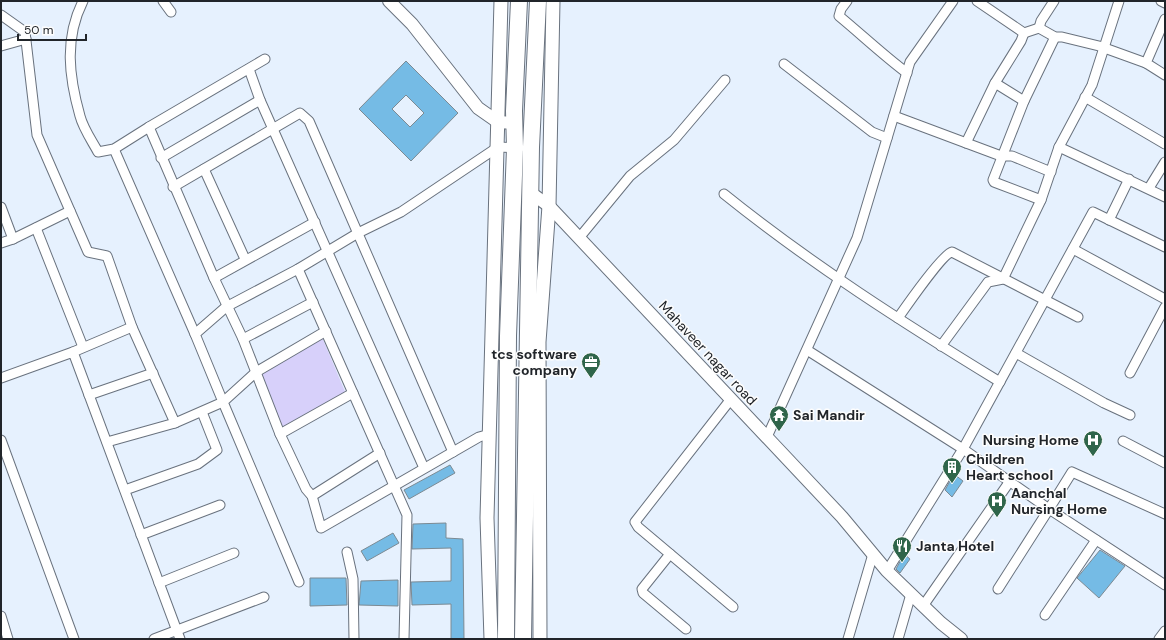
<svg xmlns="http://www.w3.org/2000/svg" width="1166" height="640" viewBox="0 0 1166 640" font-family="'DM Sans',sans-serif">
  <rect width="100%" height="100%" fill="#e6f1fe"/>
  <!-- green -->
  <path fill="#d7d0fa" d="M322,337l24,57 -64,34 -25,-56z"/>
  <!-- building -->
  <g fill="#75bbe5" stroke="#7c8a93" fill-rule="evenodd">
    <path d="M406,61l52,52 -47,48 -52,-52zM406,95l18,18 -14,14 -18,-18z"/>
    <path d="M450,465l5,8 -46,26 -5,-9z"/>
    <path d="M954,474l9,7 -11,16 -7,-7z"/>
    <path d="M446,523v15l17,1 1,100h-13v-35l-39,1 -1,-23 40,-1v-33l-39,1 1,-25z"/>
    <path d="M393,533l6,10 -32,18 -6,-10z"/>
    <path d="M1100,550l25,16 -26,32 -22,-20z"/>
    <path d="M904,554l6,5 -10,14 -4,-4z"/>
    <path d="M310,578h36l1,27 -37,1z"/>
    <path d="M398,580v26l-39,-1 2,-24z"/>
  </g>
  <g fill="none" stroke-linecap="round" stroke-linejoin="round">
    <!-- minor casing -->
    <g stroke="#69727e" stroke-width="11">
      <g id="minor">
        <path d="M83,1c-19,38 -14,76 -3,115 3,12 12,25 18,36l16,-3 35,-22 116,-68"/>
        <path d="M163,1l8,11"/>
        <path d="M847,1l-6,8 -2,7c23,19 44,39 68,57"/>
        <path d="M977,1l47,32"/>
        <path d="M1161,1l4,2"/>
        <path d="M1,15l24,17 12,103 51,117 19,4 25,71 -59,25"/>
        <path d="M1165,19l-19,44 19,12"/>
        <path d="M1039,28l2,-7 13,-20"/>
        <path d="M1024,33l15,-5 16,9h7l37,9 47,17"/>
        <path d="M1,46l25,-7"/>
        <path d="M784,64l88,68 15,6"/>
        <path d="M249,69l11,31 164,368"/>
        <path d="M995,83l29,18"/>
        <path d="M1085,97l80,47"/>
        <path d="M894,116l107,40h11l39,16"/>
        <path d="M149,127l65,151 29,61 37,95 26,55 6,7 9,32 158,-91 11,-3"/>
        <path d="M966,143l29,-60 26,-42 3,-8"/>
        <path d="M1059,147l106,50"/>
        <path d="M114,149l81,185"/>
        <path d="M161,158l99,-58"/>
        <path d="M204,169l41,90"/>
        <path d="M173,187l127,-74 9,8 144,331"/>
        <path d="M1149,188l16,-26"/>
        <path d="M724,194c87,70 181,130 276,188"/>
        <path d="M1041,200l-47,-18 -1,-2 31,-79 31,-64"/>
        <path d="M1,207l12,32 57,-28"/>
        <path d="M1109,220l20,-41"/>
        <path d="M36,228l47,119"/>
        <path d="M579,238l51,-62 44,-36 51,-60"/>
        <path d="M1,243l12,-4"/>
        <path d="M1073,249l92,50"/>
        <path d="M298,269l109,246 -3,124"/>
        <path d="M214,278l101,-56"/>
        <path d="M898,318c7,-10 45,-65 54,-66l126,65"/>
        <path d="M132,327l43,96 48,-21 -28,-68 31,-27 72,-38 60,-36 43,-21 97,-65 21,1"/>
        <path d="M243,339l70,-37"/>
        <path d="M941,346l47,-64 15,-3 38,-79 18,-53 33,-62 27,-84"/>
        <path d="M807,350l156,99 130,-237 72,35"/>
        <path d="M1016,353l88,50 26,12"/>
        <path d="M1130,373l35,-66"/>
        <path d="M1,378l72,-26 107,287"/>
        <path d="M89,395l64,-22"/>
        <path d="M731,399l-96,123 3,5 95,80"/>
        <path d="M280,434l73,-41"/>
        <path d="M767,437l90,-199 53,-176 43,-61"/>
        <path d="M1,440l73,199"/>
        <path d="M1123,441l42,22"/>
        <path d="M107,442l68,-19"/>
        <path d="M125,490l73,-26 19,-14 -15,-38"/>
        <path d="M312,496l68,-43"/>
        <path d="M141,535l79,-30"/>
        <path d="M347,552l6,27 1,60"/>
        <path d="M670,554l-28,35 1,4 43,36"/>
        <path d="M887,571l76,-122 86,60 23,-37 93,42"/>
        <path d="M299,582l-76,-180 33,-30 70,-41"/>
        <path d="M159,583l75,-30"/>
        <path d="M998,589l51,-80 116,76"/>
        <path d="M923,606l87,-125"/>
        <path d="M1045,615l51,-75"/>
        <path d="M1,616l7,23"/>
        <path d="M154,639l110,-42"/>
        <path d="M848,639l25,-85"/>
        <path d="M898,639l13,-45"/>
        <path d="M1159,639l6,-8"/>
      </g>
    </g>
    <!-- tertiary casing -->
    <g stroke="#69727e" stroke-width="14">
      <g id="tertiary">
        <path d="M389,1l23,23 66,84 20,14 16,1"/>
        <path d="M531,193l18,13 293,311 45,54 54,52 20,16"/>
      </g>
    </g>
    <!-- secondary casing -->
    <g stroke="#69727e" stroke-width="15">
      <g id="secondary">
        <path d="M491,639l-4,-121 14,-517"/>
        <path d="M540,639l-1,-297 10,-136 4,-205"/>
      </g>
    </g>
    <!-- trunk casing -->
    <g stroke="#69727e" stroke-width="18">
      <g id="trunk">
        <path d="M506,639l2,-303 7,-188 -1,-37 5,-110"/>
        <path d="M523,639l8,-492 7,-146"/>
      </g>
    </g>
    <!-- minor -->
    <use href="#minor" stroke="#fff" stroke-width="9"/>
    <!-- tertiary -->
    <use href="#tertiary" stroke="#fff" stroke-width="12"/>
    <!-- secondary -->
    <use href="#secondary" stroke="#fff" stroke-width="13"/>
    <!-- trunk -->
    <use href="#trunk" stroke="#fff" stroke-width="16"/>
  </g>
  <!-- icons -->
  <defs>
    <g id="office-pin" transform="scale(1)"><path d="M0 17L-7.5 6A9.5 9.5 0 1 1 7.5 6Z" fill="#2f654a" stroke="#fdfdfd"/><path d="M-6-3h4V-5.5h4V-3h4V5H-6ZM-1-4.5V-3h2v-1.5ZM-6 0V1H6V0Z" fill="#fff"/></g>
    <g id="temple-pin" transform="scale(1)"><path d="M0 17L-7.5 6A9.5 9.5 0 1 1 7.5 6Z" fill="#2f654a" stroke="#fdfdfd"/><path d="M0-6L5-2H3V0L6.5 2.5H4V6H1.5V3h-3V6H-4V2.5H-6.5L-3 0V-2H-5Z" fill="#fff"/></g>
    <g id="hospital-pin" transform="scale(1)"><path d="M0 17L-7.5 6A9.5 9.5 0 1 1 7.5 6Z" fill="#2f654a" stroke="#fdfdfd"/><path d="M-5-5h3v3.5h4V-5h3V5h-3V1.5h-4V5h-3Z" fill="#fff"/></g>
    <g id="building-pin" transform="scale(1)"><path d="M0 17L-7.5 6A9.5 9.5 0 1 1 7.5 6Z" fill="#2f654a" stroke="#fdfdfd"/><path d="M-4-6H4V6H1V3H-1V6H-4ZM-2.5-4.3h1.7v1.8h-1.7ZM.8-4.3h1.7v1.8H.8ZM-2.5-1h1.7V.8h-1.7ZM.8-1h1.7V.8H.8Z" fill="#fff"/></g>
    <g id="restaurant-pin" transform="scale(1)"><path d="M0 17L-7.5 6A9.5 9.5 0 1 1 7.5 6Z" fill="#2f654a" stroke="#fdfdfd"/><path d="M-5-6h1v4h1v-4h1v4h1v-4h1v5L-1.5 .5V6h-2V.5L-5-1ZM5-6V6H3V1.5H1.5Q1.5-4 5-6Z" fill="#fff"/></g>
  </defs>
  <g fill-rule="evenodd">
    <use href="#office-pin" x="591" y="362"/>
    <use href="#temple-pin" x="779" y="415"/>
    <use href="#hospital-pin" x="1093" y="440"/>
    <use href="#building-pin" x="952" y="467"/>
    <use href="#hospital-pin" x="997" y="501"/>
    <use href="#restaurant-pin" x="902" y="546"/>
  </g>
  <g text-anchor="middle" stroke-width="3" stroke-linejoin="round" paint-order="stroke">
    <!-- street labels -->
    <g font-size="14" fill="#21252a" stroke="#fdfdfd">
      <text transform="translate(708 353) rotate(47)" y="5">Mahaveer nagar road</text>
    </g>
    <!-- poi labels -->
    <g font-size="14" font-weight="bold" fill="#21252a" stroke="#fdfdfd" text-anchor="start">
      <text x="577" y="359" text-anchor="end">tcs software<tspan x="577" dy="16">company</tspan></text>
      <text x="793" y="420">Sai Mandir</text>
      <text x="1079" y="445" text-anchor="end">Nursing Home</text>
      <text x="966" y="464">Children<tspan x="966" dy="16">Heart school</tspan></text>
      <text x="1011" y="498">Aanchal<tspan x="1011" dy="16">Nursing Home</tspan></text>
      <text x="916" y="551">Janta Hotel</text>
    </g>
  </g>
  <!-- border -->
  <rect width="1166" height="640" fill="none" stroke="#21252a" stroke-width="4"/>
  <!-- scale -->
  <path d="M18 34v6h68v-6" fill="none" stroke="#21252a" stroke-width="2"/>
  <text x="24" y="34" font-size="12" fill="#21252a" stroke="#fdfdfd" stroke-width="3" paint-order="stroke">50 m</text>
</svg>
